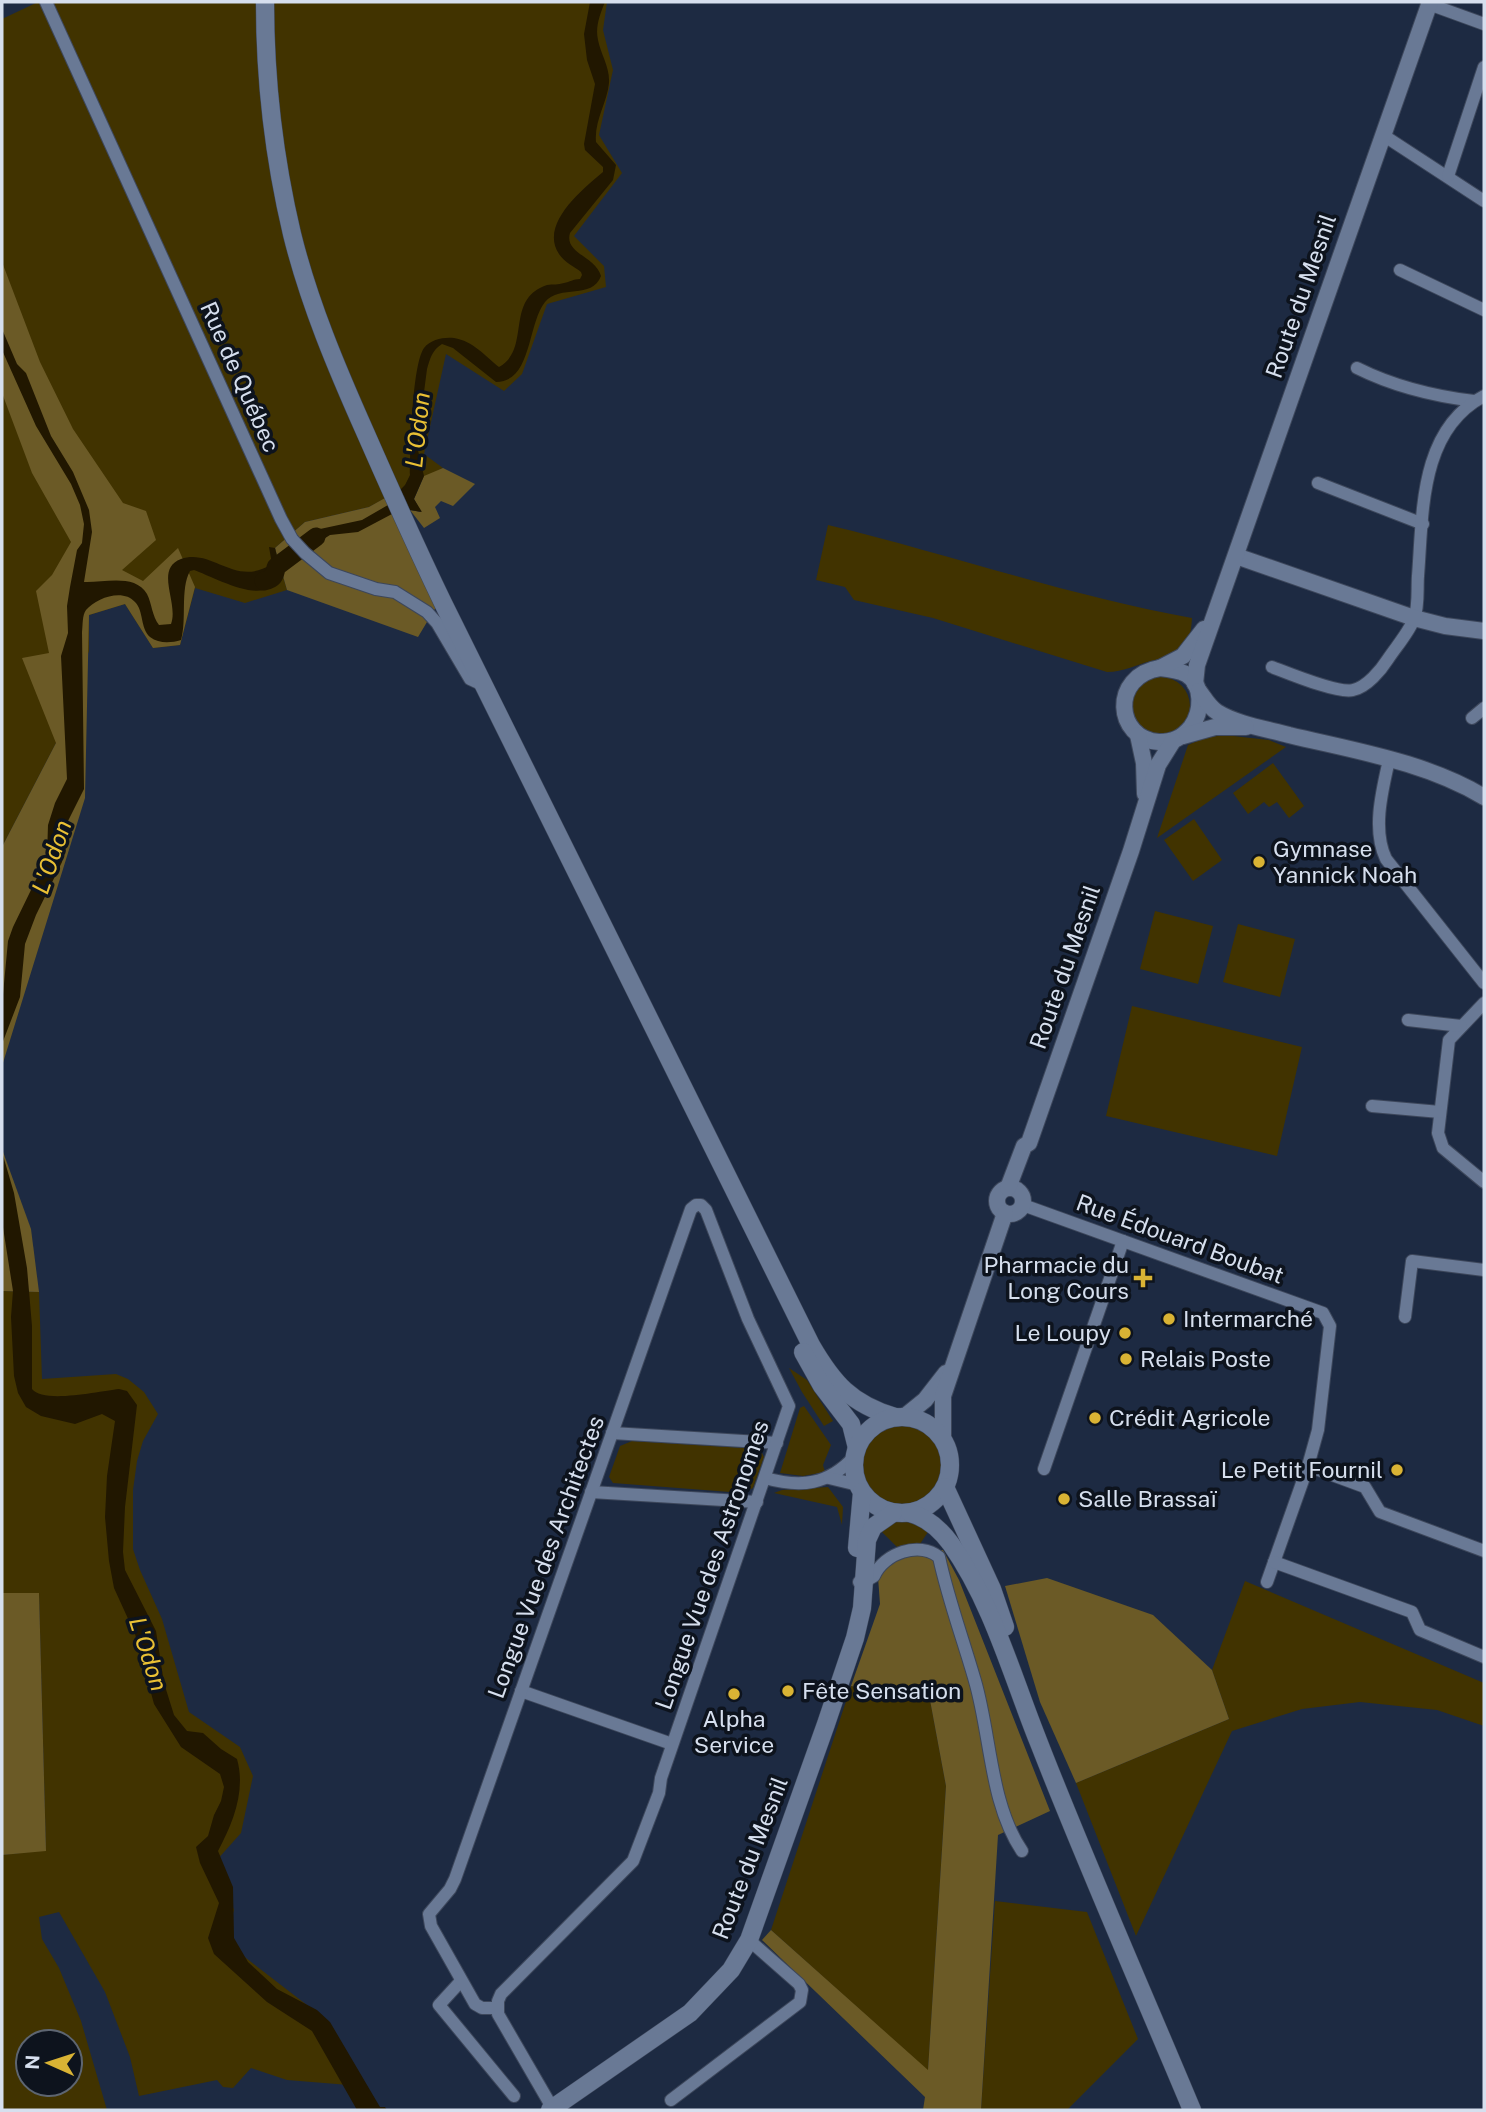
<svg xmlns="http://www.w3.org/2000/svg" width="1486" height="2112" viewBox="0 0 1486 2112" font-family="'Public Sans',sans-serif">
  <rect width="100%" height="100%" fill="#1d2a42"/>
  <!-- green -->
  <g fill="#413300" fill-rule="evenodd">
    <path d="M38,2h569l-4,28 10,40 -14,65 23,38 -48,63 30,30 2,21 -59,17 -25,70 -18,17 -58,-37 -22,100 19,14 -74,39 -64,15 -30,26 12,42 -42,13 -50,-15 -15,57 -27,3 -28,-44 -36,11v36l-33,92 -54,104v-828z"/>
    <path d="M828,525c121,29 241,71 364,93 -2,34 -11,36 -41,43 -16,4 -27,11 -44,11l-174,-54 -79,-18 -9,-13 -29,-7z"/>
    <circle cx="1161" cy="706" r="29"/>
    <path d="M1224,735l45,5 17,7 -129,91 31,-93 16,-7z"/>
    <path d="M1273,763l31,43 -15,12 -12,-16 -8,5 -5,-5 -16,12 -15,-21z"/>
    <path d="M1194,819l28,41 -29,21 -29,-41z"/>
    <path d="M1155,911l58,15 -15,58 -58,-15z"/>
    <path d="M1238,924l57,15 -15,58 -57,-15z"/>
    <path d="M1132,1006l170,41 -25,109 -171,-40z"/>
    <path d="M2,1291l37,1 3,87 74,-5 12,5 16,13 14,22 -15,27 -6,20 -4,29v59l7,21 22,49 27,93 51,35 13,29 -12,57 -25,28 18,49 -10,31 92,71 33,73 -62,-5 -36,-12 -18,20 -10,-1 -6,-7 -78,16 -9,-39 -25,-65 -46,-80 -20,5 3,22 17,29 22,53 26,89h-105v-255l44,-5 -7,-256 -37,-1zM28,2042h42v42h-42z"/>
    <path d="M789,1368l18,12 26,41 -9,5 -22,-34z"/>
    <path d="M804,1406l27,39 -8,20 2,7 -22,4 -23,-3 20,-65z"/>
    <circle cx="903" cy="1465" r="41"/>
    <path d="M632,1441l128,8 4,8 -11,31 -10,5 -130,-10 -4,-6 11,-31z"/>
    <path d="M828,1487l15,20 -1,18 -5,-18 -63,-14 8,-3z"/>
    <path d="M894,1522h14l22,7 -10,15 -21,5 -20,-20z"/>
    <path d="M1245,1581l239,102v43l-47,-16 -77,-8 -58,7 -70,22 -96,205 -60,-153 153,-64 -17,-49z"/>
    <path d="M851,1686l79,14 16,86 -18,285 -157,-141z"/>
    <path d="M995,1901l92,11 51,127 -71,71h-86z"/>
  </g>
  <!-- forest -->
  <g fill="#6b5a26">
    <path d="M2,262l38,100 33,67 50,74 23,8 10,29 -34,30 21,11 35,-33 17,39 -15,58 -27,3 -28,-44 -36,11 -4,183 -83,268v-219l54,-104 -34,-85 27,-5 -13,-62 16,-16 19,-33 -39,-69 -30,-80z"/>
    <path d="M443,468l32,16 -22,22 -12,-5 -6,6 5,11 -16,10 -14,-18 11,2 -7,-13 10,-23z"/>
    <path d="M385,498l51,109 -18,30 -131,-47 -12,-42 30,-26 64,-15z"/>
    <path d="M2,1149l29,80 8,63 -37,-1z"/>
    <path d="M943,1550l16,30 91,231 -52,24 -17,275h-58l2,-13 -163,-157 9,-10 157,140 18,-284 -16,-86 -79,-14 29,-82 -2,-27c23,-27 32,-24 65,-27z"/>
    <path d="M1047,1578l106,37 59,55 17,49 -153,64 -36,-81 -35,-116z"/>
    <path d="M2,1593h37l7,258 -44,4z"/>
  </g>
  <!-- water -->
  <g fill="#211700">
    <path d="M590,2h15c-5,12 -10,25 -7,38 3,15 12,27 11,43 -2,20 -15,38 -13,59l20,23 -3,15 -43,53c-6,20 25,23 31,43 -9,24 -41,8 -56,26 -18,23 -13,80 -49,80l-43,-34 -11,-4c-10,6 -12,15 -15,25l-10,77 7,30 -10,23 8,13 -12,-2 -6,-14 -6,-4 7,-7 5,-10c0,-24 2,-110 14,-127 7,-9 20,-11 30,-10 19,3 31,18 45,29 33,-18 5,-68 48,-82 6,-1 11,0 17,-2 6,-1 9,-4 16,-4l2,-4 -1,-3c-6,-5 -17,-10 -22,-18 -20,-30 24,-65 44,-82v-5l-18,-17 -1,-6 11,-60 -8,-24 -3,-26z"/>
    <path d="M2,329l15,35 9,9 25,63 22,36 16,38 3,22 -8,50c19,1 51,-9 63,12 5,10 5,22 12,31l12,-1c8,-21 -17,-55 10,-65 32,-11 54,29 91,5l-3,-17 6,1 6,26c-3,4 -7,10 -11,13 -16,13 -59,-11 -76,-17l-4,1c-10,18 -3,49 -9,69 -10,3 -22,4 -31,-3 -10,-9 -6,-26 -15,-35 -12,-14 -39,-4 -49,8 -4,6 -3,14 -4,22l2,157 -19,38 1,14 -4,21 -26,53 -11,29 -5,53 -18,47v-39l6,-64 5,-14 34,-70 1,-32 7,-22 12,-24 -6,-123 7,-23 -1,-27 3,-19 7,-37 5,-7 2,-19 -4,-19 -9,-21 -35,-58 -34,-76z"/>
    <path d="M388,505l4,9 -34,18 -28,3 -22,14 -5,-7 17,-13 42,-9z"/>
    <path d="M2,1152l12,41 13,75 5,58v63c11,15 68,2 87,0l8,2 10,14 -12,102 -2,45 2,18 31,61 8,52 10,32 13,16 16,2 18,16 16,10c9,32 -4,64 -19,92l15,36 1,51 14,24 29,27 40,21 13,12 50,85h5l2,3h-30l-45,-79 -45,-29 -53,-48 -6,-16 11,-35 -19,-40 -4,-16 12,-11 6,-21 7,-14 3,-14 -4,-13 -39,-27 -27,-43 -19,-70 -21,-46 -5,-27 -4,-44 2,-41 8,-55 -13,-7 -27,10 -34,-8 -15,-9 -8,-14 -4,-17 -3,-59 2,-26 -11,-70z"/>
  </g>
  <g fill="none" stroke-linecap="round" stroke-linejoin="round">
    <!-- river -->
    <path stroke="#211700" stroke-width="19" d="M264,581c9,-2 11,-5 12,-14l40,-30"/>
    <!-- minor casing -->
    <g stroke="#3d475b" stroke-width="14">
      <g id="minor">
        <path d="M46,2l235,517 11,20 13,14 24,20 47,16 19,3 32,20 10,11 33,56 13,6"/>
        <path d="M1429,4l55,20"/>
        <path d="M1383,135l101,66"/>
        <path d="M1448,176l36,-109"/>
        <path d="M1400,270l84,40"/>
        <path d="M1357,368c38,19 76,28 117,33"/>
        <path d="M1318,483l105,41"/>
        <path d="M1272,667c16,6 66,27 81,23 14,-3 28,-20 35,-31 8,-12 21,-27 26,-40 5,-12 3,-30 4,-43 5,-63 1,-146 66,-180"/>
        <path d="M1472,718l12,-10"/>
        <path d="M1389,760c-7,31 -17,70 -3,99l98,124"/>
        <path d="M1484,1003l-35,37 -11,93 5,15 41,34"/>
        <path d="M1408,1020l53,6"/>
        <path d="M1372,1106l68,6"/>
        <path d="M1023,1205l300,108 7,13 -12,104 -10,36 -41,116"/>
        <path d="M1405,1317l7,-56 72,9"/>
        <path d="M612,1433l165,10"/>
        <path d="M1308,1466l57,21 15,25 104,39"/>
        <path d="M1044,1469l79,-228"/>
        <path d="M765,1478c36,10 63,7 89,-21"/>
        <path d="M829,1478l29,7"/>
        <path d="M591,1492l166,10"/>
        <path d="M1274,1562l138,50 8,18 64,27"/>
        <path d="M859,1582h5l10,-6c10,-23 45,-35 65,-19 9,42 24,82 36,124 16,55 15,123 47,170"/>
        <path d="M521,1691l151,53"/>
        <path d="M461,1981l-22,24 75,91"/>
        <path d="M497,2008h-15l-7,-4 -44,-78 -2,-12 21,-25 5,-10 236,-670 5,-4h5l5,5 42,109 41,87 -128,372 -2,15 -26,68 -132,133 -3,7v13l55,95"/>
        <path d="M671,2100l129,-98 2,-12 -3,-6 -50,-44"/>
      </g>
    </g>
    <!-- tertiary casing -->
    <g stroke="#3d475b" stroke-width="18">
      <g id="tertiary">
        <path d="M1236,556l178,62 31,8 39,5"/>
        <path d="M1160,668c9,1 18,2 26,6 18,11 16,38 5,53 -9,11 -18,15 -32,15 -44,-3 -49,-66 1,-74z"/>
        <path d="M1160,668l23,-12 21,-27"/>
        <path d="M1195,684l2,-19 233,-663"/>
        <path d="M1199,691c6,8 10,16 18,21 19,12 50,17 72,23 66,16 137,27 195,62"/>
        <path d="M1138,735l6,28 1,31"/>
        <path d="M1183,736l32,-9h31"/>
        <circle cx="1010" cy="1201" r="13"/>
        <path d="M1008,1188l16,-42 5,-3 102,-292 27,-86 15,-24"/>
        <path d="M904,1417l21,-17 21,-27"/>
        <path d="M943,1440v-44l62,-183"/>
      </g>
    </g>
    <!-- secondary casing -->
    <g stroke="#3d475b" stroke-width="19">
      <g id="secondary">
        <path d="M265,2c0,78 9,156 27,232 17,69 45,135 74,200 25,57 50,113 77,169l368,742c22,38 40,59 84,72"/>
        <path d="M803,1352l19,34 29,38 6,24"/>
        <circle cx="902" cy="1465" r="48"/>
        <path d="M945,1487l47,102 13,38"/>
        <path d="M910,1513c18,5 30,16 41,31 42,60 61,132 88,199 48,123 102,245 153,367"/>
        <path d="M857,1548l5,-56"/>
        <path d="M550,2110l140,-97 41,-43 18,-30 77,-216 29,-86 7,-30 5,-68 6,-13 20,-14"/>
      </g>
    </g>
    <!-- minor -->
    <use href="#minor" stroke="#697995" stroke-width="12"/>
    <!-- tertiary -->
    <use href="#tertiary" stroke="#697995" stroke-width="16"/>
    <!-- secondary -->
    <use href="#secondary" stroke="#697995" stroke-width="18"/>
  </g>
  <!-- markers -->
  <g fill="#d9b334" stroke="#0d131d" stroke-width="2.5">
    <circle cx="1259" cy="862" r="7"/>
    <path d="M1139.5 1267.5h7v7h7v7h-7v7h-7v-7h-7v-7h7z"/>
    <circle cx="1169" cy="1319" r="7"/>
    <circle cx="1125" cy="1333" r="7"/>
    <circle cx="1126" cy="1359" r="7"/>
    <circle cx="1095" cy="1418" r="7"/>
    <circle cx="1397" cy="1470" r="7"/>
    <circle cx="1064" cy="1499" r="7"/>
    <circle cx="788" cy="1691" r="7"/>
    <circle cx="734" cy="1694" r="7"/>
  </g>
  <g text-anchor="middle" stroke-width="7" stroke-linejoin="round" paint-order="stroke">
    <!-- street labels -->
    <g font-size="23" fill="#d6dfee" stroke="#0d131d">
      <text transform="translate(1301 296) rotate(-71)" y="8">Route du Mesnil</text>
      <text transform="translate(240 377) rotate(66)" y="8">Rue de Québec</text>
      <text transform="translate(1065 967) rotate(-71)" y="8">Route du Mesnil</text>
      <text transform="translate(1180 1239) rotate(20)" y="8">Rue Édouard Boubat</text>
      <text transform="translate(546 1557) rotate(-70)" y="8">Longue Vue des Architectes</text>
      <text transform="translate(712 1565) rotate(-71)" y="8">Longue Vue des Astronomes</text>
      <text transform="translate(750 1858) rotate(-69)" y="8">Route du Mesnil</text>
    </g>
    <!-- poi labels -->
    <g font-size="23" fill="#d6dfee" stroke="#0d131d" text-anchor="start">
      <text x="1273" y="857">Gymnase<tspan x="1273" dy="26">Yannick Noah</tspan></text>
      <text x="1129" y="1273" text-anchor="end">Pharmacie du<tspan x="1129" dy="26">Long Cours</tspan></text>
      <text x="1183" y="1327">Intermarché</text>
      <text x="1111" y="1341" text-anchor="end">Le Loupy</text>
      <text x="1140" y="1367">Relais Poste</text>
      <text x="1109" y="1426">Crédit Agricole</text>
      <text x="1383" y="1478" text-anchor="end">Le Petit Fournil</text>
      <text x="1078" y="1507">Salle Brassaï</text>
      <text x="802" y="1699">Fête Sensation</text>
      <text x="734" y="1727" text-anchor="middle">Alpha<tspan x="734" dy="26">Service</tspan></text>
    </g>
    <!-- water labels -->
    <g font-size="24" font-style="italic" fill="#e9c034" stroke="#0d131d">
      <text transform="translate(418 430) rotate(-84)" y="8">L'Odon</text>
      <text transform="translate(52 857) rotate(-71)" y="8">L'Odon</text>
      <text transform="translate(148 1654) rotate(72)" y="8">L'Odon</text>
    </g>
  </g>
  <!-- border -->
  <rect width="1486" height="2112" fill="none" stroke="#d6dfee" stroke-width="7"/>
  <!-- north arrow -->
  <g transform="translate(49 2063) rotate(273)"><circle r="33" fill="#0d131d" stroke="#5d6571" stroke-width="2"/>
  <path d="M0-5L12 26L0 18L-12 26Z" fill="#d9b334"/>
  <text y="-10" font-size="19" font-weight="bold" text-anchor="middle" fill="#d6dfee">N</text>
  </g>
</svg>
